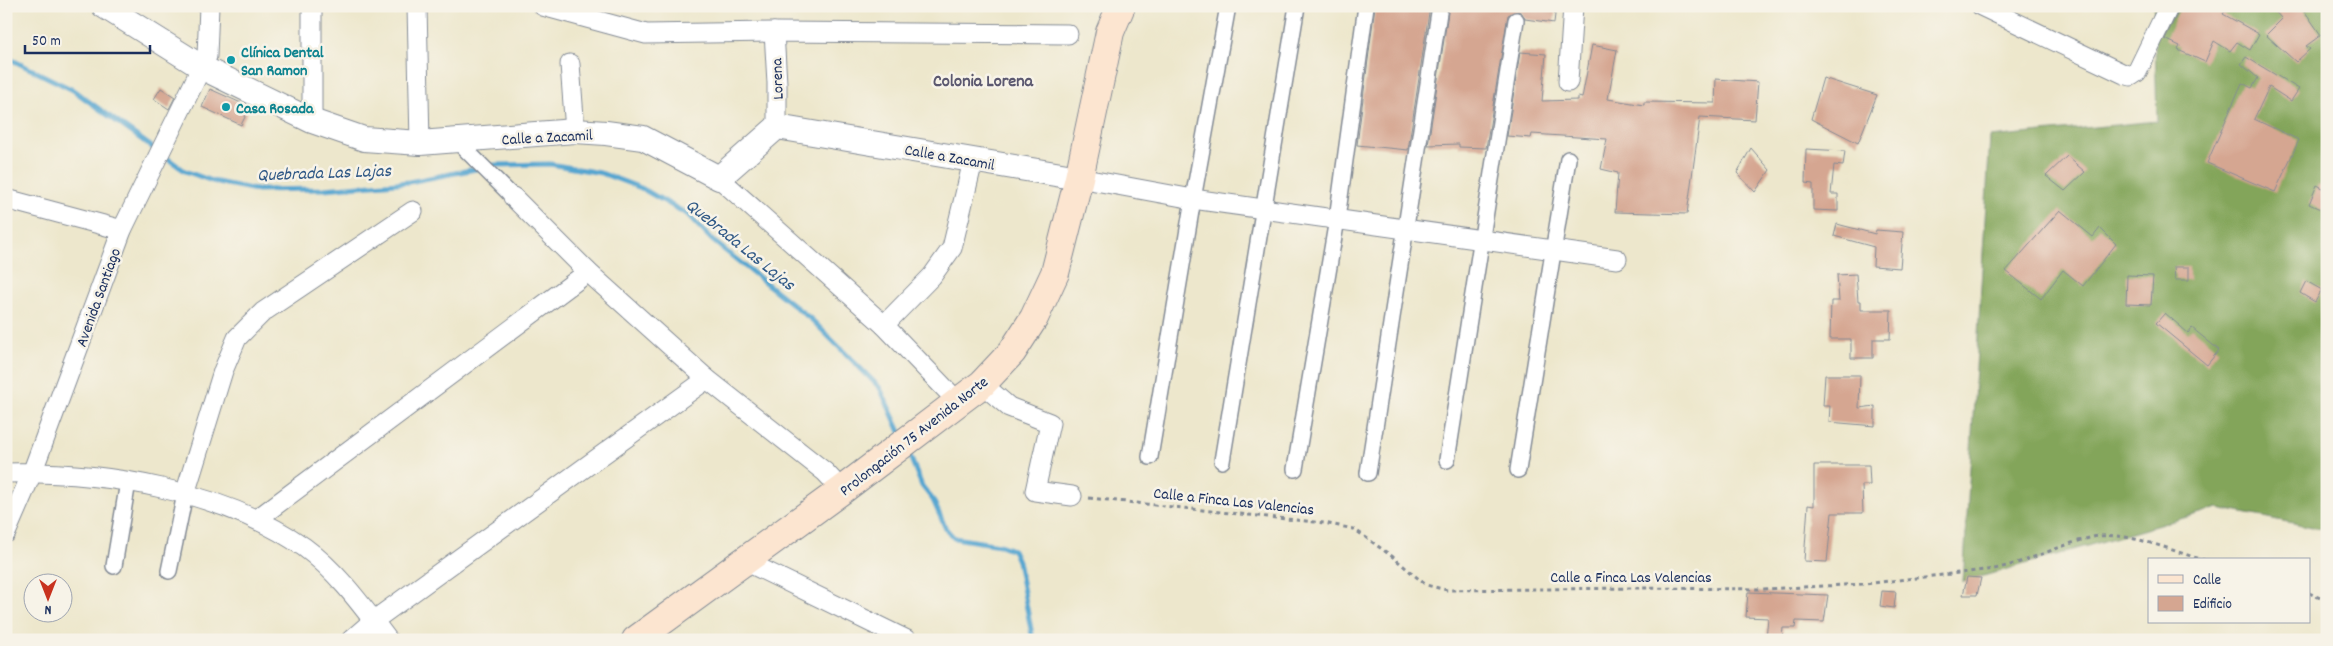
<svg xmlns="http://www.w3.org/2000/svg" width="2333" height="646" viewBox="0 0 2333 646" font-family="Dekko,sans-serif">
  <rect width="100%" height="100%" fill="#f7f3e8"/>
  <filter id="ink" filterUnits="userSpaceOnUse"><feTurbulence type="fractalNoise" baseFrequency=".02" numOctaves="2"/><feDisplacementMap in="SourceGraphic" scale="10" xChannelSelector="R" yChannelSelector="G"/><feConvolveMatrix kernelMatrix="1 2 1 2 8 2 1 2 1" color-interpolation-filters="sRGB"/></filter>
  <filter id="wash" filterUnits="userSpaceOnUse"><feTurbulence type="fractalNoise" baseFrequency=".0096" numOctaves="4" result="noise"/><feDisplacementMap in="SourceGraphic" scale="20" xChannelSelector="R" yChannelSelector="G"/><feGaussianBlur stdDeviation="1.12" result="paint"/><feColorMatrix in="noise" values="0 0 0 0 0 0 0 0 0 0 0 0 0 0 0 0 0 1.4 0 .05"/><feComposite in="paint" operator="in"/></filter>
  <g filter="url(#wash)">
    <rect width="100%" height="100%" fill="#ede7cc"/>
    <!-- forest -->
    <path fill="#83a55a" stroke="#4f6a5c" d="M2154,6h173v524l-109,-22 -255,74 27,-445 167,-16z"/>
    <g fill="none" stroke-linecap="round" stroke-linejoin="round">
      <!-- stream -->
      <g stroke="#56a6d0" stroke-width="5">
        <path d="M6,57l67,33 112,81 27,10 44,9 68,-1 85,-7 87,-17 54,-1 51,9 40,15 46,26 25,26 100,80 68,68 21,46"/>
        <path d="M908,451l14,35 11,14 13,29 8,9 46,7 13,5 5,11 15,79"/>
      </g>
    </g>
    <g id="blocks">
      <!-- building -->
      <g fill="#d5a691">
        <path d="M1375,6h55l-22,144 -51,-5z"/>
        <path d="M1449,6h107l-2,17 -29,-4 -3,-6 -4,-2 -10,4 -22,133 -27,-1v-3l-31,1z"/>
        <path d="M2181,6h47l-5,8 36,20 -9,16 -13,-8 -7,9 -16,-10 -9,21 -27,-12 2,-4 -15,-7z"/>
        <path d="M2270,6h31l20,29 -15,11 4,3 -14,13 -30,-27 16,-16z"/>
        <path d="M1592,45l25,5 -9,49 36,6v-3l71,1 1,-24 42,3 -3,38 -55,-3 -13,97 -72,-2 3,-39 -17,-4 6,-30 -75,-5 -1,4 -24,-2 13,-84 26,2 -4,47 36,-1v-3l4,1z"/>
        <path d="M2246,57l53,32 -8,12 -22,-14 -15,32 45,21 -24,52 -68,-29 35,-80 10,5 6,-10 -17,-14z"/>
        <path d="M1823,78l54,17 -19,48 -47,-24z"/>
        <path d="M161,88l14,9 -6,12 -15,-10z"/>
        <path d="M210,89l40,18 -9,18 -39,-18z"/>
        <path d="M1751,148l19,22 -15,22 -18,-19z"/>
        <path d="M1806,149l39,2 -2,15 -9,-1 -3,29h7v17l-25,-1v-26l-8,-1z"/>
        <path d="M2067,156l18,16 -20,19 -19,-15z"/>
        <path d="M2317,185l10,5v22l-18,-8z"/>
        <path d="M2060,210l33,27 7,-9 16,16 -33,42 -20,-16 -22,29 -35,-28z"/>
        <path d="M1837,224l38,10 1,-4 27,2 -3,36 -27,-2 1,-19 -40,-11z"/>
        <path d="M2174,267h15v13h-14z"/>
        <path d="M1856,274l2,27h3v9h30l-1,29h-17v19h-22v-19h-21l1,-38h8l-2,-26z"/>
        <path d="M2127,275l26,1 -2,29 -25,-1z"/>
        <path d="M2306,281l16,9 -7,12 -15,-9z"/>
        <path d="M2165,313l23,20 4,-5 27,22 -12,15 -51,-42z"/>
        <path d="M1825,375h35l-1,33 16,-2v20l-46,-4 1,-16h-7z"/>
        <path d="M1814,465h55l1,20h-8l1,28h-31l-5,49 -23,-1 4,-56 6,1z"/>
        <path d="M1967,577l14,1 -4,17h-14z"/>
        <path d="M1882,591l14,1 -2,16 -14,-2z"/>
        <path d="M1748,592l80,3 -4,27 -28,-1 -1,7h-12l-1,10h-16l2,-20 -22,-1z"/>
      </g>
    </g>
  </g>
  <g filter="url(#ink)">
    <use href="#blocks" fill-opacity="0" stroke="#848b95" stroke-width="1"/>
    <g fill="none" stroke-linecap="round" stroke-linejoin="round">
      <!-- pedestrian casing -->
      <g stroke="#848b95" stroke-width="18">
        <g id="pedestrian">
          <path d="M457,141l56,56"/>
          <path d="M1150,457l43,-258 35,-193"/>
          <path d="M1447,460l69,-440"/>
          <path d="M1222,461l75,-455"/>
          <path d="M1295,469l42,-250 29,-213"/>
          <path d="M1518,470l50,-311"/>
          <path d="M1368,473l72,-467"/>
          <path d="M114,566l14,-84"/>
          <path d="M169,571l16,-77"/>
        </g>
      </g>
      <!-- minor casing -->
      <g stroke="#848b95" stroke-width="21">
        <g id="minor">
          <path d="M417,6l3,137"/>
          <path d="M543,6l103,28 128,-2 294,2"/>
          <path d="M1981,6l143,68 7,2 6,-4 32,-66"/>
          <path d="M774,32l3,51v44"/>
          <path d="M570,64l5,67"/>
          <path d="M1568,82l5,-76"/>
          <path d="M312,121v-115"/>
          <path d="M719,178l165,147 74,77"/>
          <path d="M1079,178l114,21 424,60"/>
          <path d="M513,197l75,75 119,107 118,93 17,18"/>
          <path d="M6,199l116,31"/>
          <path d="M884,325l48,-49 20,-28 21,-87"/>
          <path d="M982,384l27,23 41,16 -15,68 37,5"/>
          <path d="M6,473c98,-2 216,17 298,74 33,24 59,60 84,93"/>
          <path d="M185,494l38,-123 14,-33 26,-26 150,-101"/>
          <path d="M257,519l331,-247"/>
          <path d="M6,533l26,-60 90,-243 85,-174 2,-50"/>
          <path d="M745,561l162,79"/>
          <path d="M351,640l22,-19 334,-242"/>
        </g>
      </g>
      <!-- tertiary casing -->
      <g stroke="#848b95" stroke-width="26">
        <path id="tertiary" d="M104,6l99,62 109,53 52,18 56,4 155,-12 31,2 37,5 76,40 58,-51 302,51"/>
      </g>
      <!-- secondary casing -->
      <g stroke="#848b95" stroke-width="30">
        <path id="secondary" d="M636,640l206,-150 116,-88 24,-18 30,-32 22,-34 21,-45 24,-95 31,-146 11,-26"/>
      </g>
      <!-- path -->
      <g stroke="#848b95" stroke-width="3" stroke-dasharray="4 4" stroke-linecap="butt">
        <path d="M1089,498l235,25 30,6 39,28 33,28 21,5 188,-2 129,1 100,-5 130,-15c34,-7 65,-24 99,-32 34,-7 78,14 111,23"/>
        <path d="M2309,593l18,8"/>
      </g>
      <!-- pedestrian -->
      <use href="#pedestrian" stroke="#fff" stroke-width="15"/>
      <!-- minor -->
      <use href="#minor" stroke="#fff" stroke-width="19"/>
      <!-- tertiary -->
      <use href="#tertiary" stroke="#fff" stroke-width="24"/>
      <!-- secondary -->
      <use href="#secondary" stroke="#fce5d0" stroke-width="28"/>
    </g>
  </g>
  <!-- markers -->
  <g fill="#0f9aa8" stroke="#f7f3e8" stroke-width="2">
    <circle cx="231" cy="60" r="5"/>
    <circle cx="226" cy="107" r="5"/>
  </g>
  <g text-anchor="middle" stroke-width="5" stroke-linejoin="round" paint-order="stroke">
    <!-- culture labels -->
    <g font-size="16" font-weight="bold" fill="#0d838f" stroke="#f7f3e8" text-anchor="start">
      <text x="241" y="57">Clínica Dental<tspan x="241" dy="18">San Ramon</tspan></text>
      <text x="236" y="113">Casa Rosada</text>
    </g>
    <!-- street labels -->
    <g font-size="16" fill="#1b2f5e" stroke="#f7f3e8">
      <text transform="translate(776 79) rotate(-92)" y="6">Lorena</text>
      <text transform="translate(547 136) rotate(-3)" y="6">Calle a Zacamil</text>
      <text transform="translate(950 156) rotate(10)" y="6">Calle a Zacamil</text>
      <text transform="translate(97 297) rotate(-70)" y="6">Avenida Santiago</text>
      <text transform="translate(913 435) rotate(-38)" y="6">Prolongación 75 Avenida Norte</text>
      <text transform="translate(1234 500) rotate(6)" y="6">Calle a Finca Las Valencias</text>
      <text x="1631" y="582">Calle a Finca Las Valencias</text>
    </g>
    <!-- neighbourhood labels -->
    <g font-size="18" font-weight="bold" fill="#5c5970" stroke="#f7f3e8">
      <text x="983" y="86">Colonia Lorena</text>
    </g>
    <!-- water labels -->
    <g font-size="18" font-style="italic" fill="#305986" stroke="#f7f3e8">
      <text transform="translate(324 172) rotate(-2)" y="6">Quebrada Las Lajas</text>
      <text transform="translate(741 244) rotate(39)" y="6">Quebrada Las Lajas</text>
    </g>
  </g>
  <!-- margin -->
  <rect width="2333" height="646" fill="none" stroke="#f7f3e8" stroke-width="25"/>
  <!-- legend -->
  <rect x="2148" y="558" width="162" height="65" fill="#f7f3e8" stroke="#9fa5b1"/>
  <rect x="2158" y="575" width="25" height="8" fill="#fce5d0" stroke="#9fa5b1"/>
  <text x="2193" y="584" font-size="15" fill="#1b2f5e">Calle</text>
  <rect x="2158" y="596" width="25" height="15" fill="#d5a691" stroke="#9fa5b1"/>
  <text x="2193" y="608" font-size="15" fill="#1b2f5e">Edificio</text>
  <!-- north arrow -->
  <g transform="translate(48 598) rotate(180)"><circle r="24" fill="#f7f3e8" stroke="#9fa5b1"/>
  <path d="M0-4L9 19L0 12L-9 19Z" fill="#c8321e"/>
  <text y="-8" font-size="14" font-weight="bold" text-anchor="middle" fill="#1b2f5e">N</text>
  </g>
  <!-- scale -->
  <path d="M25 45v8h125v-8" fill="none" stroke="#1b2f5e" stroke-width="2.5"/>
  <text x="32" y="45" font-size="15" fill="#1b2f5e" stroke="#f7f3e8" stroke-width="4" paint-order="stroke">50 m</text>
</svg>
